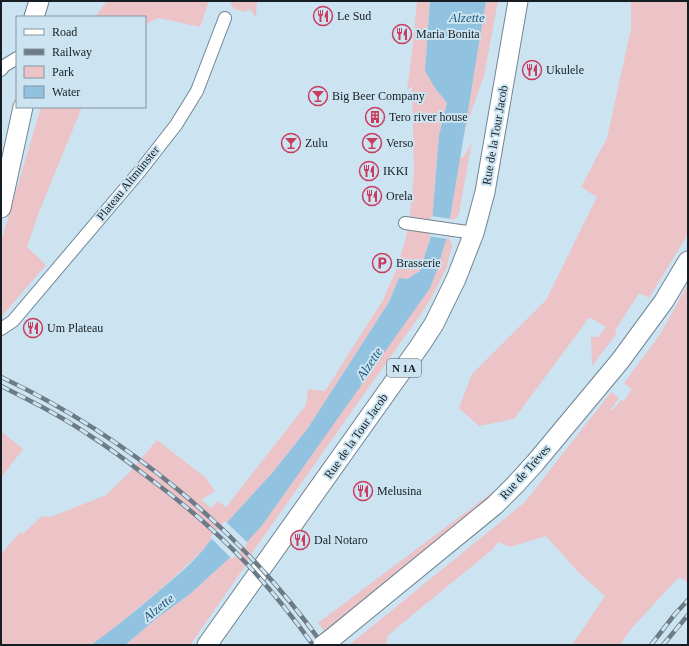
<svg xmlns="http://www.w3.org/2000/svg" width="689" height="646" viewBox="0 0 689 646" font-family="'Times New Roman',serif">
  <rect width="100%" height="100%" fill="#cce4f2"/>
  <!-- green -->
  <g fill="#ecc3c7">
    <path d="M107,1h102l-9,26 -41,-9 -14,6v-7h-50z"/>
    <path d="M233,1h24l-1,17 -6,-9 -6,3 -9,-3 -5,-5z"/>
    <path d="M417,1h13l-5,70 10,17 12,15 -8,32 -8,101 -11,35 -13,8h-8l-10,23 -81,126 -35,44 -63,69 -7,9 -34,32 -59,50 -19,13h-90v-93l1,1 18,-21 3,2 19,-18 9,1 55,-22 23,-22 28,-33 48,37 10,14 -14,9 10,8 7,-7 8,6 80,-102 2,-16 17,2 58,-91 13,-30 10,-32 5,-31 3,-34 -2,-87 -5,4 5,-38z"/>
    <path d="M486,1h12l-14,75 -19,53z"/>
    <path d="M631,1h57v233l-39,64 -10,-5 -24,38 2,2 -25,33 -1,-29h7l8,-10 -15,-9 -4,1 -1,3 -72,97 -35,7 -20,-18 13,-34 74,-74 51,-103 -16,-10 26,-49 24,-109z"/>
    <path d="M41,107h41l-43,105 -12,35 19,18 -45,52v-75z"/>
    <path d="M472,141l-13,73 -3,4 -4,2 -3,19 3,5v3l-6,22 -11,22 -10,17 -171,242 -11,19 -53,76h-65l32,-27 33,-24 57,-52 200,-306 13,-78h2l4,-5z"/>
    <path d="M688,284v297l-1,1 -8,-5 -48,52 -11,16h-48l33,-49 -26,-23 -33,-37 -36,11 -12,-5 -5,7 -105,86 -2,10h-37l176,-143 86,-110 8,6 -8,11 2,1 8,-10 3,1 8,-12 -8,-6 37,-50z"/>
    <path d="M1,431l22,18 -22,29z"/>
    <path d="M494,491l2,2 -171,139 -7,-9z"/>
  </g>
  <!-- water -->
  <path fill="#91c2e0" d="M430,1h56l-21,128 -18,107 -9,31 -8,21 -167,236 -16,18 -57,52 -33,24 -32,27h-34c21,-15 41,-31 61,-48 20,-17 43,-35 58,-56l63,-69 35,-44 81,-126 10,-24 8,1 13,-8 11,-35 8,-101 8,-32 -12,-15 -10,-17z"/>
  <!-- pier -->
  <g fill="#cce4f2">
    <path d="M431,216l21,3 -4,20 -19,-3z"/>
    <path d="M225,521l23,22 -16,16 -22,-22z"/>
  </g>
  <g fill="none" stroke-linecap="round" stroke-linejoin="round">
    <!-- street casing -->
    <g stroke="#708593" stroke-width="14">
      <g id="street">
        <path d="M1,70l3,-4 13,-8"/>
        <path d="M405,223l69,10"/>
        <path d="M1,329l12,-8 127,-150 36,-46 21,-34 28,-73"/>
      </g>
    </g>
    <!-- primary casing -->
    <g stroke="#708593" stroke-width="21">
      <g id="primary">
        <path d="M34,17l5,-16"/>
        <path d="M1,208l22,-101"/>
        <path d="M331,639l164,-134 20,-20 20,-22 85,-102 44,-60 24,-40"/>
        <path d="M207,645l214,-301 13,-20 22,-45 18,-46 11,-41 33,-191"/>
      </g>
    </g>
    <!-- street -->
    <use href="#street" stroke="#fff" stroke-width="12"/>
    <!-- primary -->
    <use href="#primary" stroke="#fff" stroke-width="19"/>
    <!-- rail casing -->
    <g stroke="#6c7b85" stroke-width="4.5">
      <g id="rail">
        <path d="M1,377c127,60 241,154 322,268"/>
        <path d="M1,386c30,15 60,30 88,49 19,12 38,26 56,40 37,27 72,57 103,90 23,25 45,52 65,80"/>
        <path d="M651,645l24,-31 13,-14"/>
        <path d="M663,645l25,-30"/>
      </g>
    </g>
    <!-- rail -->
    <use href="#rail" stroke="#cce4f2" stroke-width="3" stroke-dasharray="9" stroke-linecap="butt"/>
    <!-- primary-bridge casing -->
    <g stroke="#708593" stroke-width="21" stroke-linecap="butt">
      <path id="primary-bridge" d="M323,645l8,-6"/>
    </g>
    <!-- primary-bridge -->
    <use href="#primary-bridge" stroke="#fff" stroke-width="19"/>
  </g>
  <!-- icons -->
  <defs>
    <g id="restaurant-ring" transform="scale(1)"><circle r="9.5" fill="#cce4f2" stroke="#cb3b5d" stroke-width="1.5"/><path d="M-5-6h1v4h1v-4h1v4h1v-4h1v5L-1.5 .5V6h-2V.5L-5-1ZM5-6V6H3V1.5H1.5Q1.5-4 5-6Z" fill="#cb3b5d"/></g>
    <g id="bar-ring" transform="scale(1)"><circle r="9.5" fill="#cce4f2" stroke="#cb3b5d" stroke-width="1.5"/><path d="M-6-5H6L.8 .8V4.5H3.5V6h-7V4.5H-.8V.8Z" fill="#cb3b5d"/></g>
    <g id="building-ring" transform="scale(1)"><circle r="9.5" fill="#cce4f2" stroke="#cb3b5d" stroke-width="1.5"/><path d="M-4-6H4V6H1V3H-1V6H-4ZM-2.5-4.3h1.7v1.8h-1.7ZM.8-4.3h1.7v1.8H.8ZM-2.5-1h1.7V.8h-1.7ZM.8-1h1.7V.8H.8Z" fill="#cb3b5d"/></g>
    <g id="parking-ring" transform="scale(1)"><circle r="9.5" fill="#cce4f2" stroke="#cb3b5d" stroke-width="1.5"/><path d="M-3.5-5.5H1a3.5 3.5 0 0 1 0 7H-1V5.5H-3.5ZM-1-3.4V-.6H.8a1.4 1.4 0 0 0 0-2.8Z" fill="#cb3b5d"/></g>
  </defs>
  <g fill-rule="evenodd">
    <use href="#restaurant-ring" x="323" y="16"/>
    <use href="#restaurant-ring" x="402" y="34"/>
    <use href="#restaurant-ring" x="532" y="70"/>
    <use href="#bar-ring" x="318" y="96"/>
    <use href="#building-ring" x="375" y="117"/>
    <use href="#bar-ring" x="291" y="143"/>
    <use href="#bar-ring" x="372" y="143"/>
    <use href="#restaurant-ring" x="369" y="171"/>
    <use href="#restaurant-ring" x="372" y="196"/>
    <use href="#parking-ring" x="382" y="263"/>
    <use href="#restaurant-ring" x="33" y="328"/>
    <use href="#restaurant-ring" x="363" y="491"/>
    <use href="#restaurant-ring" x="300" y="540"/>
  </g>
  <g text-anchor="middle" stroke-width="4" stroke-linejoin="round" paint-order="stroke">
    <!-- shield labels -->
    <rect fill="#cce4f2" stroke="#4d5961" stroke-width="1" x="387" y="359" width="34" height="18" rx="3"/>
    <g font-size="11" font-weight="bold" fill="#161e23">
      <text x="404" y="372">N 1A</text>
    </g>
    <!-- poi labels -->
    <g font-size="12" fill="#161e23" stroke="#cce4f2" text-anchor="start">
      <text x="337" y="20">Le Sud</text>
      <text x="416" y="38">Maria Bonita</text>
      <text x="546" y="74">Ukulele</text>
      <text x="332" y="100">Big Beer Company</text>
      <text x="389" y="121">Tero river house</text>
      <text x="305" y="147">Zulu</text>
      <text x="386" y="147">Verso</text>
      <text x="383" y="175">IKKI</text>
      <text x="386" y="200">Orela</text>
      <text x="396" y="267">Brasserie</text>
      <text x="47" y="332">Um Plateau</text>
      <text x="377" y="495">Melusina</text>
      <text x="314" y="544">Dal Notaro</text>
    </g>
    <!-- street labels -->
    <g font-size="12" fill="#161e23" stroke="#cce4f2">
      <text transform="translate(495 135) rotate(-80)" y="4">Rue de la Tour Jacob</text>
      <text transform="translate(128 183) rotate(-51)" y="4">Plateau Altmünster</text>
      <text transform="translate(356 436) rotate(-55)" y="4">Rue de la Tour Jacob</text>
      <text transform="translate(525 472) rotate(-48)" y="4">Rue de Trèves</text>
    </g>
    <!-- water labels -->
    <g font-size="13" font-style="italic" fill="#1e5978" stroke="#cce4f2">
      <text x="467" y="22">Alzette</text>
      <text transform="translate(369 363) rotate(-56)" y="5">Alzette</text>
      <text transform="translate(158 607) rotate(-39)" y="5">Alzette</text>
    </g>
  </g>
  <!-- border -->
  <rect width="689" height="646" fill="none" stroke="#161e23" stroke-width="4"/>
  <!-- legend -->
  <rect x="16" y="16" width="130" height="92" fill="#cce4f2" stroke="#83959f"/>
  <rect x="24" y="29" width="20" height="6" fill="#ffffff" stroke="#83959f"/>
  <text x="52" y="36" font-size="12" fill="#161e23">Road</text>
  <rect x="24" y="49" width="20" height="6" fill="#6c7b85" stroke="#83959f"/>
  <text x="52" y="56" font-size="12" fill="#161e23">Railway</text>
  <rect x="24" y="66" width="20" height="12" fill="#ecc3c7" stroke="#83959f"/>
  <text x="52" y="76" font-size="12" fill="#161e23">Park</text>
  <rect x="24" y="86" width="20" height="12" fill="#91c2e0" stroke="#83959f"/>
  <text x="52" y="96" font-size="12" fill="#161e23">Water</text>
</svg>
